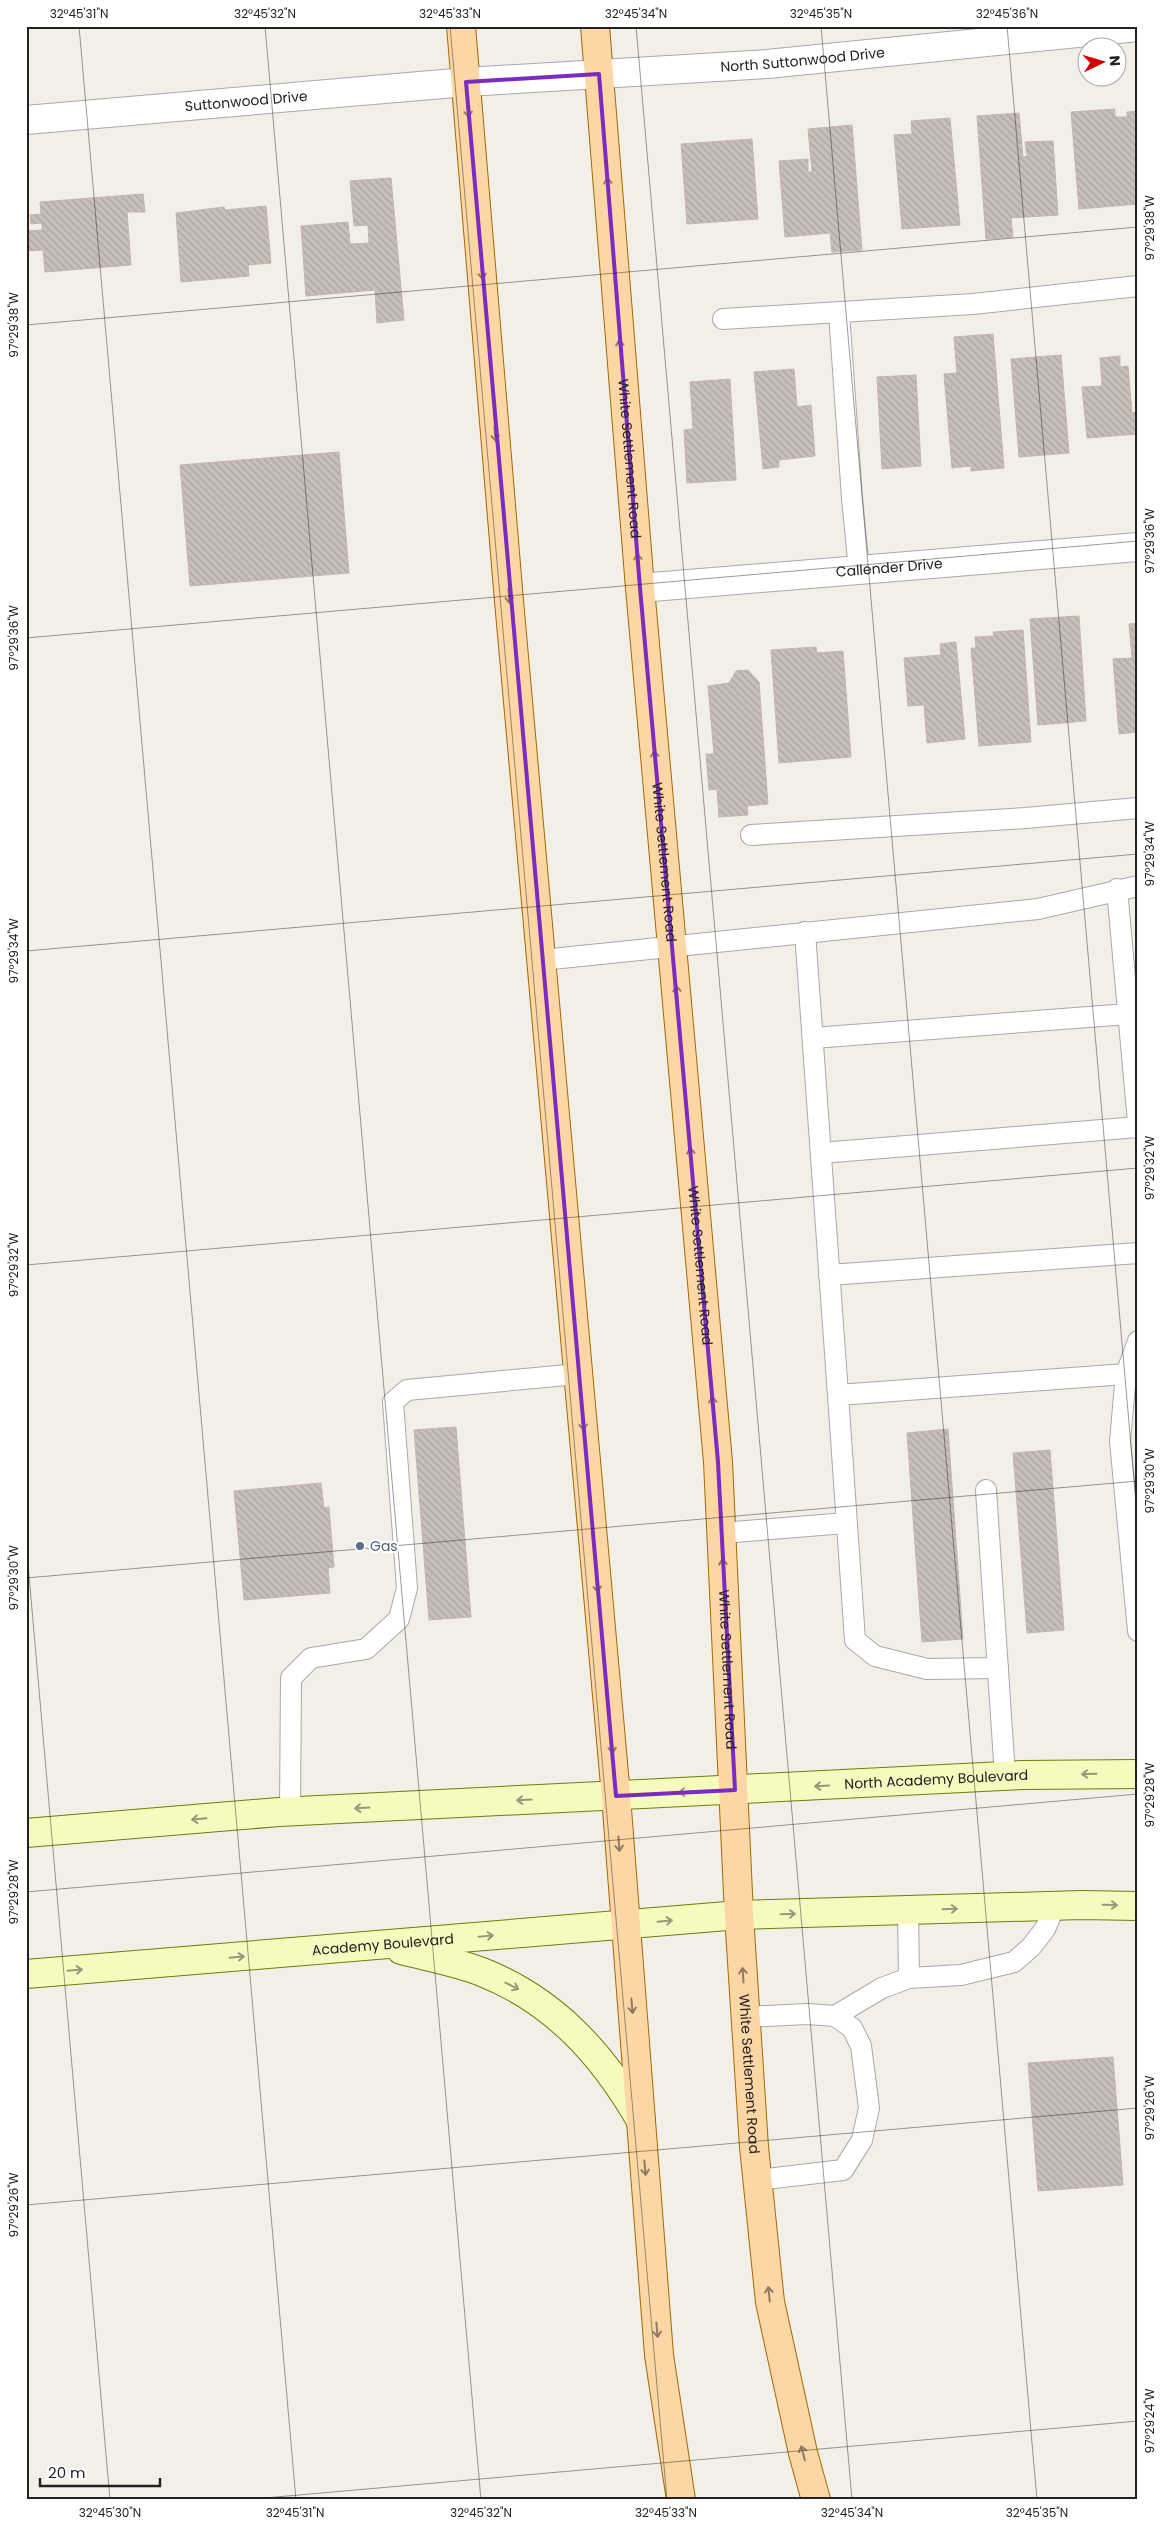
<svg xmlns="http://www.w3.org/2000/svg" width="1164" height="2526" viewBox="0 0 1164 2526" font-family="Poppins,sans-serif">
  <defs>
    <pattern id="building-back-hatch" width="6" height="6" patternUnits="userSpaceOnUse" patternTransform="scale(1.25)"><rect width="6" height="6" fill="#c7bfb8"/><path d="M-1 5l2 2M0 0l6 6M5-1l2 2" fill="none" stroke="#aba49e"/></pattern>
  </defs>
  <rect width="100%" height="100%" fill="#f2efe9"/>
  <!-- building -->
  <g fill="url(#building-back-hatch)" stroke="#c4b6ab">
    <path d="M1115,109v8h12v-5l11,-1v93l-59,5 -8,-97z"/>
    <path d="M1019,113l4,44 4,-1 -2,-14 28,-1 5,74 -47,3 2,19 -27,2 -9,-123z"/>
    <path d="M950,118l10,107 -58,4 -8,-94 18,-1 -1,-13z"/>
    <path d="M852,125l10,125 -30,2 -2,-19 -45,4 -6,-76 29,-2v13h4l-4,-43z"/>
    <path d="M752,139l6,80 -71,5 -6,-80z"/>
    <path d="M391,178l13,142 -27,3 -2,-33 -69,6 -5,-70 47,-4 2,22 19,-1 -1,-18 -14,1 -4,-45z"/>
    <path d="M143,194l2,18h-18l4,53 -86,7 -2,-22 -16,1 -1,-20 16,-1v-7l-11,1 -1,-9 11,-1 -1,-12z"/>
    <path d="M266,206l5,57 -23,2 1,11 -68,6 -5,-69 48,-6 1,3z"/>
    <path d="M993,334l11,134 -33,3v-5l-19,2 -8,-94 13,-1 -3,-36z"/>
    <path d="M1061,355l8,98 -50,4 -8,-98z"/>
    <path d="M1120,356v11l8,-1 4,47 6,-1v22l-51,4 -5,-51 20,-1 -2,-28z"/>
    <path d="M794,369l3,38 14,-2 4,51 -36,4v7l-16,2 -9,-97z"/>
    <path d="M916,375l5,91 -39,3 -5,-92z"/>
    <path d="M730,379l6,101 -49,3 -3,-53 9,-1 -3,-47z"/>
    <path d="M339,452l10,121 -159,13 -10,-121z"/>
    <path d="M1079,616l7,105 -48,4 -8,-106z"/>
    <path d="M1138,623v109l-19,2 -6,-75 19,-1 -3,-34z"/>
    <path d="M1023,630l8,112 -52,4 -8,-98h5l-1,-11 19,-1 -1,-4z"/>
    <path d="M956,642l9,97 -38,4 -3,-38 -16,1 -4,-48 37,-3 -1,-11z"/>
    <path d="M816,647l1,6 26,-2 8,106 -72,6 -8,-113z"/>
    <path d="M748,670l11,12 9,122 -21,2 1,9 -29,2 -2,-28 -8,1 -3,-36h8l-6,-68 21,-3 7,-12z"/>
    <path d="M456,1427l15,190 -42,3 -15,-190z"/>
    <path d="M948,1429l15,210 -41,3 -15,-209z"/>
    <path d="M1050,1450l14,180 -37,3 -14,-180z"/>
    <path d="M321,1483l3,25 5,-1 5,60 -6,1 2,25 -86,7 -10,-109z"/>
    <path d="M1113,2057l10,128 -85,6 -10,-128z"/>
  </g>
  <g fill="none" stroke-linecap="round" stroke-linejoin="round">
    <!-- lane casing -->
    <g stroke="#a9a9a9" stroke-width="22">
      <g id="lane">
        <path d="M839,313l13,185 7,72"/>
        <path d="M723,319l250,-15 165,-18"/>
        <path d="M751,835l275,-17 112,-10"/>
        <path d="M1117,889l21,233"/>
        <path d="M805,932l33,463"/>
        <path d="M542,960l496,-51 100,-23"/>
        <path d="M813,1038l315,-24"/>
        <path d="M821,1153l317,-26"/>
        <path d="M829,1275l309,-22"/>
        <path d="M1138,1341l-12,33 -6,67 18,190"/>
        <path d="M986,1490l19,286"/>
        <path d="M722,1533l124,-10"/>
        <path d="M998,1668l-71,1 -52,-13 -20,-16 -17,-245 288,-21"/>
        <path d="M290,1812l1,-134 20,-20 55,-9 33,-30 8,-31 -14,-186 14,-12 171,-16"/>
        <path d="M908,1910l1,68"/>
        <path d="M835,2016l47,-28 27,-10 52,-3 53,-13 17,-15 14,-18 10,-23"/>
        <path d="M745,2017l62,-3 28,2 17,12 9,18 8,62 -7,32 -19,30 -85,10"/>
      </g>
    </g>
    <!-- street casing -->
    <g stroke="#a9a9a9" stroke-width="30">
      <g id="street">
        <path id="s1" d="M26,120l440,-38 301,-18 371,-37"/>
        <path id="s2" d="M640,588l498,-41"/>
      </g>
    </g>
    <!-- secondary casing -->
    <g stroke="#707d05" stroke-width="30">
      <g id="secondary">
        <path id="s3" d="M26,1833l253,-21 744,-37 115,-1"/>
        <path d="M401,1950c27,7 56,12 81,22 73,29 121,83 159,149"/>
        <path id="s4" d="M26,1974l713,-59 342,-10 57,1"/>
      </g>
    </g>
    <!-- primary casing -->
    <g stroke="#a06b00" stroke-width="30">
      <g id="primary">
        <path d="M461,26l48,575 107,1195 43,559 22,145"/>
        <path id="s5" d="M595,26l45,562 78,874 21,453 15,232 16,155 33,151 13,47"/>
      </g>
    </g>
    <!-- lane -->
    <use href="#lane" stroke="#fff" stroke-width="20"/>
    <!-- street -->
    <use href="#street" stroke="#fff" stroke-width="28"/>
    <!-- secondary -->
    <use href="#secondary" stroke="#f7fabf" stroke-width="28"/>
    <!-- primary -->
    <use href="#primary" stroke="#fcd6a4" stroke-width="28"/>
  </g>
  <!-- one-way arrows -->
  <defs><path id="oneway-shaft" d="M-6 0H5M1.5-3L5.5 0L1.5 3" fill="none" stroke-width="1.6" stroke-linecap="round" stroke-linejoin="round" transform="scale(1.25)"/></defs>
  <g stroke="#8f7c63">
    <use href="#oneway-shaft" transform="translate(468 110) rotate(85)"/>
    <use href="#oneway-shaft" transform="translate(608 185) rotate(-95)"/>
    <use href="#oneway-shaft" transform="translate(482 272) rotate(85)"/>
    <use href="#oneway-shaft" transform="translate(620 347) rotate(-95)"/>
    <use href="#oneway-shaft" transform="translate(495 434) rotate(85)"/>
    <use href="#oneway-shaft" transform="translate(638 561) rotate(-95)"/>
    <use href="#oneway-shaft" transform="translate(509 596) rotate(85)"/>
    <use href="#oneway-shaft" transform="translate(655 758) rotate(-95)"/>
    <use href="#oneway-shaft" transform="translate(677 993) rotate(-95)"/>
    <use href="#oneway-shaft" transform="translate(691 1155) rotate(-95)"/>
    <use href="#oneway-shaft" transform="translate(713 1404) rotate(-95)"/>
    <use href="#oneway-shaft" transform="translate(583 1423) rotate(85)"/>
    <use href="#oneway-shaft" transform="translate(723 1566) rotate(-93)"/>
    <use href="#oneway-shaft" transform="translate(597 1585) rotate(85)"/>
    <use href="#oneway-shaft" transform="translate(612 1746) rotate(85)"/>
    <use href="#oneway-shaft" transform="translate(619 1844) rotate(86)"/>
    <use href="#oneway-shaft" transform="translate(743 1975) rotate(-94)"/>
    <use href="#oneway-shaft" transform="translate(632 2006) rotate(85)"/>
    <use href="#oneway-shaft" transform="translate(645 2168) rotate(85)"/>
    <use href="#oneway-shaft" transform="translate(769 2294) rotate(-96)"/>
    <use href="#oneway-shaft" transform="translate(657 2330) rotate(85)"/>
    <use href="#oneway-shaft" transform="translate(803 2453) rotate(-104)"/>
  </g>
  <g stroke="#979978">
    <use href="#oneway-shaft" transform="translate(1089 1774) rotate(179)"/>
    <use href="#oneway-shaft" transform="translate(822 1786) rotate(177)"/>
    <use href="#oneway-shaft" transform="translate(686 1792) rotate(177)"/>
    <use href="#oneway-shaft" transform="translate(524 1800) rotate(177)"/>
    <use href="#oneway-shaft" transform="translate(362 1808) rotate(177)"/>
    <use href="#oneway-shaft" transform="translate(199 1819) rotate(175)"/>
    <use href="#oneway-shaft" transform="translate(1110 1905) rotate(1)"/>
    <use href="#oneway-shaft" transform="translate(950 1909) rotate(-2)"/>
    <use href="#oneway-shaft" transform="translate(788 1914) rotate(-2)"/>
    <use href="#oneway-shaft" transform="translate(665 1921) rotate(-5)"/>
    <use href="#oneway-shaft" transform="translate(486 1936) rotate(-5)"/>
    <use href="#oneway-shaft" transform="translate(237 1957) rotate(-5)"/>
    <use href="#oneway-shaft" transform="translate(75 1970) rotate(-5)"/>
    <use href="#oneway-shaft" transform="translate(512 1986) rotate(27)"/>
  </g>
  <!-- marked area -->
  <path fill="none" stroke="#7b2cbf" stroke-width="4" stroke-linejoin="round" d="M599,74l41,514 78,874 17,328 -119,6 -150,-1714z"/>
  <!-- ticks -->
  <path fill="none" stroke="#222" stroke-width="1" stroke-opacity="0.45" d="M79,26l217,2474M265,26l216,2474M450,26l217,2474M636,26l216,2474M821,26l216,2474M1007,26l131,1500M26,325l1112,-98M26,638l1112,-97M26,951l1112,-97M26,1265l1112,-97M26,1541l84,959M26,1578l1112,-97M26,1892l1112,-98M26,2205l1112,-97M242,2500l896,-79"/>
  <!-- markers -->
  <circle fill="#5c6f8a" stroke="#fff" stroke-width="2" cx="360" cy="1546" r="5"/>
  <g text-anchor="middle" stroke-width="4.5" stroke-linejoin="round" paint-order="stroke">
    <!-- street labels -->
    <g font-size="14" fill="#222" stroke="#fff">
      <text dy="5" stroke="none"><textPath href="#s1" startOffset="779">North Suttonwood Drive</textPath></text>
      <text dy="5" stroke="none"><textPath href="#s1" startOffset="221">Suttonwood Drive</textPath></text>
      <text dy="5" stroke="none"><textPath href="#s5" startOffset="434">White Settlement Road</textPath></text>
      <text dy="5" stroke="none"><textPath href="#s2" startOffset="250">Callender Drive</textPath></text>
      <text dy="5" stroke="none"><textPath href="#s5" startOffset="839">White Settlement Road</textPath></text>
      <text dy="5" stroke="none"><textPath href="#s5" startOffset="1244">White Settlement Road</textPath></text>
      <text dy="5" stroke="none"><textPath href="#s5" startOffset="1649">White Settlement Road</textPath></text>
      <text dy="5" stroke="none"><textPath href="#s3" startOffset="912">North Academy Boulevard</textPath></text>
      <text dy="5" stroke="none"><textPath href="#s4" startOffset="358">Academy Boulevard</textPath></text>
      <text dy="5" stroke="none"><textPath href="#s5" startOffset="2054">White Settlement Road</textPath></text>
    </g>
    <!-- service labels -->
    <g font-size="14" fill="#4e5e75" stroke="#fff" text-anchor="start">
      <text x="370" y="1551">Gas</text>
    </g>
  </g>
  <!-- border -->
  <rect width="1164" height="2526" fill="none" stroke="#ffffff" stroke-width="55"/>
  <!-- north arrow -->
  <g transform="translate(1102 62) rotate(85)"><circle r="24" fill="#ffffff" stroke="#a7a7a7"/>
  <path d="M0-4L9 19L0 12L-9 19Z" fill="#d40000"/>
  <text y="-8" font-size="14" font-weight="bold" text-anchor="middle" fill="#222222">N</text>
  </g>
  <!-- scale -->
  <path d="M40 2478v8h120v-8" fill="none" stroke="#222222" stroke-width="2.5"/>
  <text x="48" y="2478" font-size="15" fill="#222222" stroke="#ffffff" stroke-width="4" paint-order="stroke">20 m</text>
  <rect x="28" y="28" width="1108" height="2470" fill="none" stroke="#222" stroke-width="2"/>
  <g font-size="12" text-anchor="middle" fill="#222">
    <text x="79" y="18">32°45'31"N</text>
    <text x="265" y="18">32°45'32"N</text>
    <text x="450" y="18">32°45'33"N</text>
    <text x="636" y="18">32°45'34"N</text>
    <text x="821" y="18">32°45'35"N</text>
    <text x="1007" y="18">32°45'36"N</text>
    <text transform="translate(1150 228) rotate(-90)" y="4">97°29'38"W</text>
    <text transform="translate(14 325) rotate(-90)" y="4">97°29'38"W</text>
    <text transform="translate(1150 541) rotate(-90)" y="4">97°29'36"W</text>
    <text transform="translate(14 638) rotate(-90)" y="4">97°29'36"W</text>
    <text transform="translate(1150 854) rotate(-90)" y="4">97°29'34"W</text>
    <text transform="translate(14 951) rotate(-90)" y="4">97°29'34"W</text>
    <text transform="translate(1150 1168) rotate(-90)" y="4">97°29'32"W</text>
    <text transform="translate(14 1265) rotate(-90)" y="4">97°29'32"W</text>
    <text transform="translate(1150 1481) rotate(-90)" y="4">97°29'30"W</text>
    <text transform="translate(14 1578) rotate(-90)" y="4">97°29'30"W</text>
    <text transform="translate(1150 1795) rotate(-90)" y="4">97°29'28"W</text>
    <text transform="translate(14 1892) rotate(-90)" y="4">97°29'28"W</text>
    <text transform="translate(1150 2108) rotate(-90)" y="4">97°29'26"W</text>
    <text transform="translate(14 2205) rotate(-90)" y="4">97°29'26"W</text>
    <text transform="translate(1150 2421) rotate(-90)" y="4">97°29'24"W</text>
    <text x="110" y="2517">32°45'30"N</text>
    <text x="295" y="2517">32°45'31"N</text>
    <text x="481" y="2517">32°45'32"N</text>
    <text x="666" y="2517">32°45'33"N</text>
    <text x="852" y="2517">32°45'34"N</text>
    <text x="1037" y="2517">32°45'35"N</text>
  </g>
</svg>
